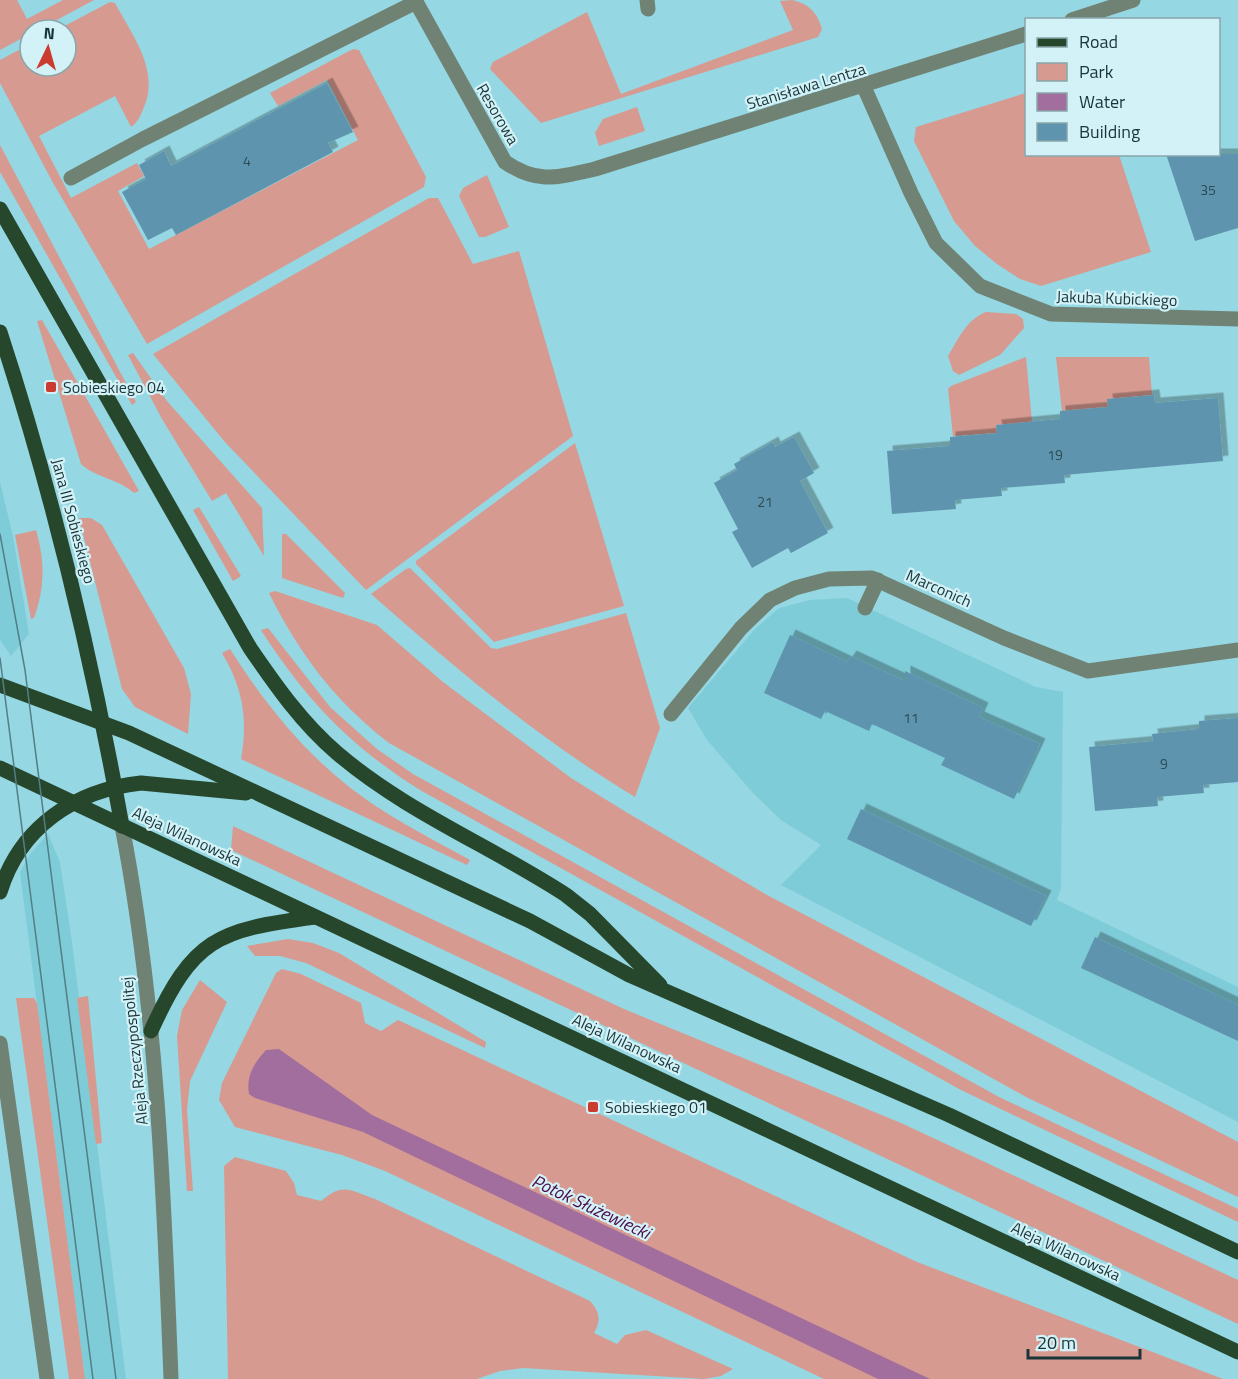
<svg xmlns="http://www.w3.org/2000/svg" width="1238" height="1379" viewBox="0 0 1238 1379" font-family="'Titillium Web',sans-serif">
  <defs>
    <filter id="shadow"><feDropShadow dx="5.5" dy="-5.5" stdDeviation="0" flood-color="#0004"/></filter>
  </defs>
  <rect width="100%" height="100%" fill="#95d7e2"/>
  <!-- built -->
  <g fill="#7fccd9">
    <path d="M0,482l13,54 16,98 -18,22 -11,-16z"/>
    <path d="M847,598l189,89 27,5 -2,196 -4,12 181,87v135l-457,-237 40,-40 -40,-25 -28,-27 -46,-53 -19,-32 66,-78 25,-22 31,-8z"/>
    <path d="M48,834l12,28 12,80 54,437h-41l-65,-507 11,-19z"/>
  </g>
  <!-- green -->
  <g fill="#d79a90">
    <path d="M0,0h17l10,19 36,-19h31l-56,30h-8v4l-30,16z"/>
    <path d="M792,0c17,4 25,12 30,29l-4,8 -277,86 -51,-54 3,-7 94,-50 34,82 172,-64 -13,-29z"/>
    <path d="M110,2l5,1c17,32 45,67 29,104 -3,8 -6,15 -13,20l-16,-31 -76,40 32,62 66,-35 7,13 -26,15 31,58 209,-109 -31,-60 -49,26 -8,-13 83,-44 6,1 67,127 -2,10 -277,157 -95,-163 -52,-98v-23l30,-16v22h36v-36h-9z"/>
    <path d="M1026,93v61l93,1 32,97 -110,34 -21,-7 -23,-15 -22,-18 -21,-25 -40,-80 2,-14z"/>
    <path d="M637,107l8,24 -46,15 -4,-13 8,-14z"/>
    <path d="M0,145l136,257 -4,3 -132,-233z"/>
    <path d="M487,175l22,52 -24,10h-6l-20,-41 4,-8z"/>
    <path d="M429,198h9l35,66 46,-13 54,185 -207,154 -142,-149 -71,-87z"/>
    <path d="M986,312l30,2 7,5 1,9 -24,27 -41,20 -6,-4 -5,-15c11,-18 18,-36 38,-44z"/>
    <path d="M42,320l97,171 -5,2c-17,-15 -38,-15 -53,-29l-44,-143z"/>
    <path d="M133,353l34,48 95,107 2,48 -38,-63 -14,8 -50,-82 -34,-64z"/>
    <path d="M1026,357l6,65 -36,3 1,8 -44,3 -5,-47 3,-3z"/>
    <path d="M1056,357h93l3,38 -44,4v8l-46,4z"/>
    <path d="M575,443l49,163 -130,36 -78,-78v-3z"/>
    <path d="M199,507l42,69 -8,5 -40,-71z"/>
    <path d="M79,518h12l11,7 82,143 7,26 -3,40 -53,-27 -13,-18z"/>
    <path d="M36,530c9,31 9,57 -2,88l-3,1 -16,-84z"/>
    <path d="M282,534h4l59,59 -2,5 -61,-20z"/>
    <path d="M410,568l81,80 6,1 129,-36 34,115 -25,69c-96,-58 -180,-129 -264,-203l35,-25z"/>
    <path d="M275,591l102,34 66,57 128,96 55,34 141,83 471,247v55l-210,-99 -639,-355c-55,-43 -89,-88 -120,-150z"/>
    <path d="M268,628l62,79 47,42 36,25 586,323 239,112v13l-277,-132 -541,-300c-70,-44 -114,-90 -159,-160z"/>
    <path d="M230,649c40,63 88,121 152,161 28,18 59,34 88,50l-3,5 -226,-106c7,-40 2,-71 -19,-106z"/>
    <path d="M233,826l391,183 277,114 337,157v44l-1007,-474z"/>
    <path d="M288,939l25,4 26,10 147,89 -1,6 -179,-85 -26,-7h-25l-8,-10z"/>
    <path d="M282,969l19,5 60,29 4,20 16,8 17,-11 519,242 306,117h-399l-439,-208 -43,-16 -107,-28 -16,-27 3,-17 54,-110z"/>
    <path d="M200,980l27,22 -37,79 -3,29 6,81h-6l-10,-155 5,-26z"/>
    <path d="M88,996l14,147 -6,1 -19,-146z"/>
    <path d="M16,998h18l3,5 48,376h-16z"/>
    <path d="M235,1157l51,14 8,12 3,12 24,6c22,-19 29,-11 54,-2l215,102c10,11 11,20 4,32l23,11 8,-9 21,-5 87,39 -12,7 -17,3 -181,-11 -23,3 -23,8h-249l-4,-213z"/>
  </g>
  <!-- water -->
  <path fill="#a26e9e" d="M279,1049l93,66 558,264h-52l-515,-247 -108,-34 -6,-4c-3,-18 5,-31 17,-44z"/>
  <!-- building -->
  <g fill="#5f94ae" filter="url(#shadow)">
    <path d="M327,83l26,49 -25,11 5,9 -157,83 -4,-7 -24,12 -26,-48 24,-13 -7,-14 25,-14 7,15z"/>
    <path d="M1166,154h72v74l-43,13z"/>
    <path d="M1154,395l1,8 63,-5 5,63 -159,14 1,8 -64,5 1,8 -47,4 1,9 -64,5 -5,-63 63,-5v-9l47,-4 -1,-8 64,-6v-8l48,-4 -1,-8z"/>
    <path d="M794,437l20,36 -14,8 28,52 -37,20 -3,-5 -36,20 -20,-36 6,-3 -24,-46 23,-13 -3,-6 39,-22 2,5z"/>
    <path d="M790,635l57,27 4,-6 54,25v-10l78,37 -4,9 61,27 -26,55 -73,-34 4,-7 -73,-34 -3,7 -44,-20 -4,8 -57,-26z"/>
    <path d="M1238,718v64l-35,3 1,8 -47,4 1,9 -63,5 -6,-64 64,-6 -1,-7 47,-5v-8z"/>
    <path d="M861,809l185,87 -15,30 -184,-87z"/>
    <path d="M1095,937l143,68v36l-157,-73z"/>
  </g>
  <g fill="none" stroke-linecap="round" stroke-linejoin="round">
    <!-- minor -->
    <g stroke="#708273" stroke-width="15">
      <path d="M415,0l90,162c33,23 54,15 90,7l431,-135"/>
      <path d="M647,0l1,9"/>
      <path d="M1072,20l61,-20"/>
      <path d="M864,87l47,106 25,50 44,43 71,28 187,5"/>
      <path d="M71,178l72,-39 273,-137"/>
      <path d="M865,608l13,-28"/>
      <path d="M671,714l70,-86 29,-28 25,-12 34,-9 43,-1 132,60 84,33 150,-21"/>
      <path d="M122,826c35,182 42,368 49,553"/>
      <path d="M0,1043l47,336"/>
    </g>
    <!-- major -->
    <g stroke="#27472d" stroke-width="15">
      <path d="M0,209l250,439c26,38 52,75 87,105 69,59 154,93 229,142l24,19 70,71"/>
      <path d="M0,332c53,162 92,326 122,494"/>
      <path d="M0,685l129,48 401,188 99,54 320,140 289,137"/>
      <path d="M0,768l1238,584"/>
      <path d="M0,892c20,-65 75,-102 141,-109l105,10"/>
      <path d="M151,1031c42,-93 66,-101 164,-114"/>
    </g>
    <!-- tram -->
    <g stroke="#527f86" stroke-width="1.5">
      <path d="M0,534l25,136 91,709"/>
      <path d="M0,658l93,721"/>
    </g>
  </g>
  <!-- markers -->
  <g fill="#c93c2f" stroke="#d2f2f7" stroke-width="2">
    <rect x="45" y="381" width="12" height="12" rx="3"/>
    <rect x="587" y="1101" width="12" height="12" rx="3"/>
  </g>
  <g text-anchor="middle" stroke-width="4.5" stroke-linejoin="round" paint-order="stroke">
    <!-- number labels -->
    <g font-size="14" fill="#2b4d56">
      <text x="247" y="166">4</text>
      <text x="1208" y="195">35</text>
      <text x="1055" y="460">19</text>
      <text x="765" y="507">21</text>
      <text x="911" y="723">11</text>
      <text x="1164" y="769">9</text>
    </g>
    <!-- street labels -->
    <g font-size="16" fill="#1a3539" stroke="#d2f2f7">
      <text transform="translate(806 86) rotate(-17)" y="6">Stanisława Lentza</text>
      <text transform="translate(498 114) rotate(60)" y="6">Resorowa</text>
      <text transform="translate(1117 298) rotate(2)" y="6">Jakuba Kubickiego</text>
      <text transform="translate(74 521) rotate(75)" y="6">Jana III Sobieskiego</text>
      <text transform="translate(939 588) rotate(24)" y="6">Marconich</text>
      <text transform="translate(187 836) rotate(25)" y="6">Aleja Wilanowska</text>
      <text transform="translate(627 1043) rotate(25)" y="6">Aleja Wilanowska</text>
      <text transform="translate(134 1051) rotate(-96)" y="6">Aleja Rzeczypospolitej</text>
      <text transform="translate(1066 1251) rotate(25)" y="6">Aleja Wilanowska</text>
    </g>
    <!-- poi labels -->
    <g font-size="16" fill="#1a3539" stroke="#d2f2f7" text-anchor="start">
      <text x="63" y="393">Sobieskiego 04</text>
      <text x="605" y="1113">Sobieskiego 01</text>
    </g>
    <!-- water labels -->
    <g font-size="18" font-style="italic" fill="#4c094a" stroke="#d2f2f7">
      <text transform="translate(591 1207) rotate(25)" y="6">Potok Służewiecki</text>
    </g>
  </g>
  <!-- legend -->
  <rect x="1025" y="18" width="195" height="138" fill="#d2f2f7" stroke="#88a6ab" stroke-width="1.5"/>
  <rect x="1037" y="38" width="30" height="9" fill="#27472d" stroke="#88a6ab" stroke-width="1.5"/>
  <text x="1079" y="48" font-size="18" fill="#1a3539">Road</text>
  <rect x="1037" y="63" width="30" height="18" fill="#d79a90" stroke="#88a6ab" stroke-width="1.5"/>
  <text x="1079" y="78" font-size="18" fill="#1a3539">Park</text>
  <rect x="1037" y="93" width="30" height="18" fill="#a26e9e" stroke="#88a6ab" stroke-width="1.5"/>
  <text x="1079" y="108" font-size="18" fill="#1a3539">Water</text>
  <rect x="1037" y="123" width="30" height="18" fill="#5f94ae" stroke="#88a6ab" stroke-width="1.5"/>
  <text x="1079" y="138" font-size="18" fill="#1a3539">Building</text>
  <!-- north arrow -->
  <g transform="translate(48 48) rotate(5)"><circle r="28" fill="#d2f2f7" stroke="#88a6ab" stroke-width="1.5"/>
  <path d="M0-4.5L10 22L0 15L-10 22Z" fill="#c93c2f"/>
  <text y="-9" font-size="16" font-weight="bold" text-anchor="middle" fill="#1a3539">N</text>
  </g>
  <!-- scale -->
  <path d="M1028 1349v9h112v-9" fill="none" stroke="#1a3539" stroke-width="3"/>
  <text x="1037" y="1349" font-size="18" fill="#1a3539" stroke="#d2f2f7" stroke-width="4.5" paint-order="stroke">20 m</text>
</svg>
